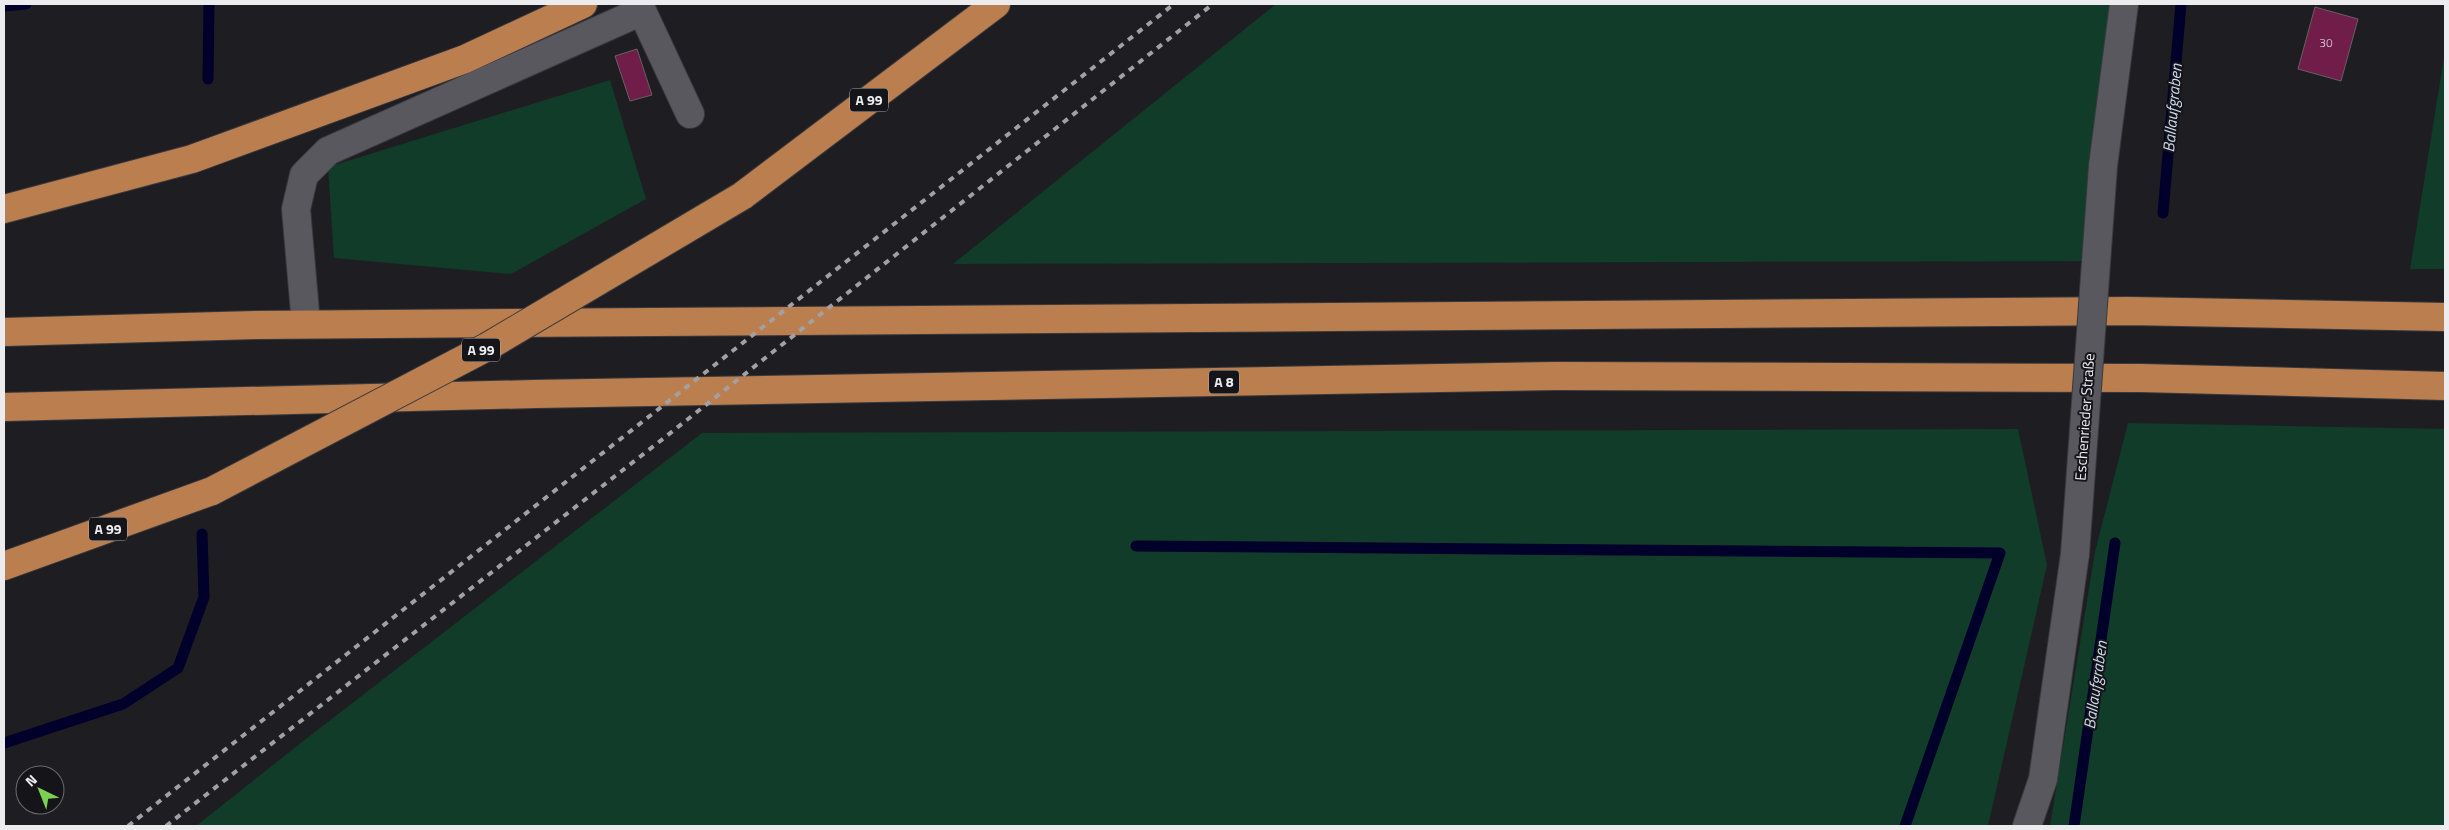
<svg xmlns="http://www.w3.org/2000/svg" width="2449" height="830" viewBox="0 0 2449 830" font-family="'Titillium Web',sans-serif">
  <rect width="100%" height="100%" fill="#1e1e22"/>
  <!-- green -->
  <g fill="#103c29">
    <path d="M1276,4h849l-31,257 -1141,3z"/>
    <path d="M2445,51v218h-35z"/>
    <path d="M610,80l36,119 -135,75 -177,-16 -6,-91z"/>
    <path d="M2128,423l317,6v397h-395l45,-274z"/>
    <path d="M2018,429l29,136 -59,261h-1792l106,-84 400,-309z"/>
  </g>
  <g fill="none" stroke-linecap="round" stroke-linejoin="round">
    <!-- stream -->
    <g stroke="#00002b" stroke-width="11">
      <path d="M4,6l22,-2"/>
      <path d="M208,79l1,-75"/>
      <path d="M2163,213l18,-209"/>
      <path d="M1136,546l864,7 -95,273"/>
      <path d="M4,743l119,-39 55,-36 26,-71 -2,-63"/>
      <path d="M2074,826l41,-283"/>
    </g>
  </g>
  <!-- building -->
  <g fill="#701d4a" stroke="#676063">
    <path d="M2315,7l43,12 -17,62 -43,-12z"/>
    <path d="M637,49l15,46 -22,6 -15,-45z"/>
  </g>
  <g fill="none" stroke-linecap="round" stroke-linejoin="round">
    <!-- minor casing -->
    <g stroke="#3a3a3e" stroke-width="30">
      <g id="minor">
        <path d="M2103,166l21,-162"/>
        <path d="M306,324l-10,-115 8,-34 24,-24 314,-140 48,103"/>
        <path d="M2027,826l16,-47 32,-225"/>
      </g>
    </g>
    <!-- highway casing -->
    <g stroke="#3a3a3e" stroke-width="30">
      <g id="highway">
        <path d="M742,196l254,-192"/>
        <path d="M4,209l188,-50 273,-100 118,-55"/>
        <path d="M4,332l252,-7 1873,-14 316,6"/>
        <path d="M4,407l531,-13 1021,-18 585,2 304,8"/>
        <path d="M4,566l208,-75"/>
      </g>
    </g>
    <!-- minor -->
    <use href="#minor" stroke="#59585e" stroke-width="28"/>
    <!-- highway -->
    <use href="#highway" stroke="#bb7f4f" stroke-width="28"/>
    <!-- rail -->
    <g stroke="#a1a1a4" stroke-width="4" stroke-dasharray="6 6" stroke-linecap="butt">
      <path d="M128,826l1046,-822"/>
      <path d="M166,826l498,-388 549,-434"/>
    </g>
    <!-- minor-bridge casing -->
    <g stroke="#3a3a3e" stroke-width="30" stroke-linecap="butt">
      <path id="minor-bridge" d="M2075,554l28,-388"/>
    </g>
    <!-- highway-bridge casing -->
    <g stroke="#3a3a3e" stroke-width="30" stroke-linecap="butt">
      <path id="highway-bridge" d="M212,491l275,-144 255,-151"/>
    </g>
    <!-- minor-bridge -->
    <use href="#minor-bridge" stroke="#59585e" stroke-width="28"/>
    <!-- highway-bridge -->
    <use href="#highway-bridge" stroke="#bb7f4f" stroke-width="28"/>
  </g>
  <g text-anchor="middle" stroke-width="4" stroke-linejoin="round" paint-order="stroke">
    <!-- number labels -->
    <g font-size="12" fill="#cdb8c6">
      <text x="2326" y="47">30</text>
    </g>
    <!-- shield labels -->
    <g fill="#151419" stroke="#acabaf" stroke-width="1">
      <rect x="850" y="88.5" width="38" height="23" rx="4"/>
      <rect x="462" y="338.5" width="38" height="23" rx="4"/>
      <rect x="1209" y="370.5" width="30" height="23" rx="4"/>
      <rect x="89" y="517.5" width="38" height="23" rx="4"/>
    </g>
    <g font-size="14" font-weight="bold" fill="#ececef">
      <text x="869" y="105">A 99</text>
      <text x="481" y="355">A 99</text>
      <text x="1224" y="387">A 8</text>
      <text x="108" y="534">A 99</text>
    </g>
    <!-- street labels -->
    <g font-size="15" fill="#ececef" stroke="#151419">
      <text transform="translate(2085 417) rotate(-86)" y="5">Eschenrieder Straße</text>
    </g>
    <!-- water labels -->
    <g font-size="16" font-style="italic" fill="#cddbee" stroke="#151419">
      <text transform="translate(2172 108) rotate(-85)" y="6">Ballaufgraben</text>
      <text transform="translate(2095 685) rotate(-82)" y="6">Ballaufgraben</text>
    </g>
  </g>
  <!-- border -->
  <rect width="2449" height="830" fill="none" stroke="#ececef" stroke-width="10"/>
  <!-- north arrow -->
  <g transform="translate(40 790) rotate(317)"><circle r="24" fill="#151419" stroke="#6b6a6f"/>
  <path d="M0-4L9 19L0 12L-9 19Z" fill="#7ed053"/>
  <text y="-8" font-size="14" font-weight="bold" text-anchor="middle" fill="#ececef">N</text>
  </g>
</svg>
